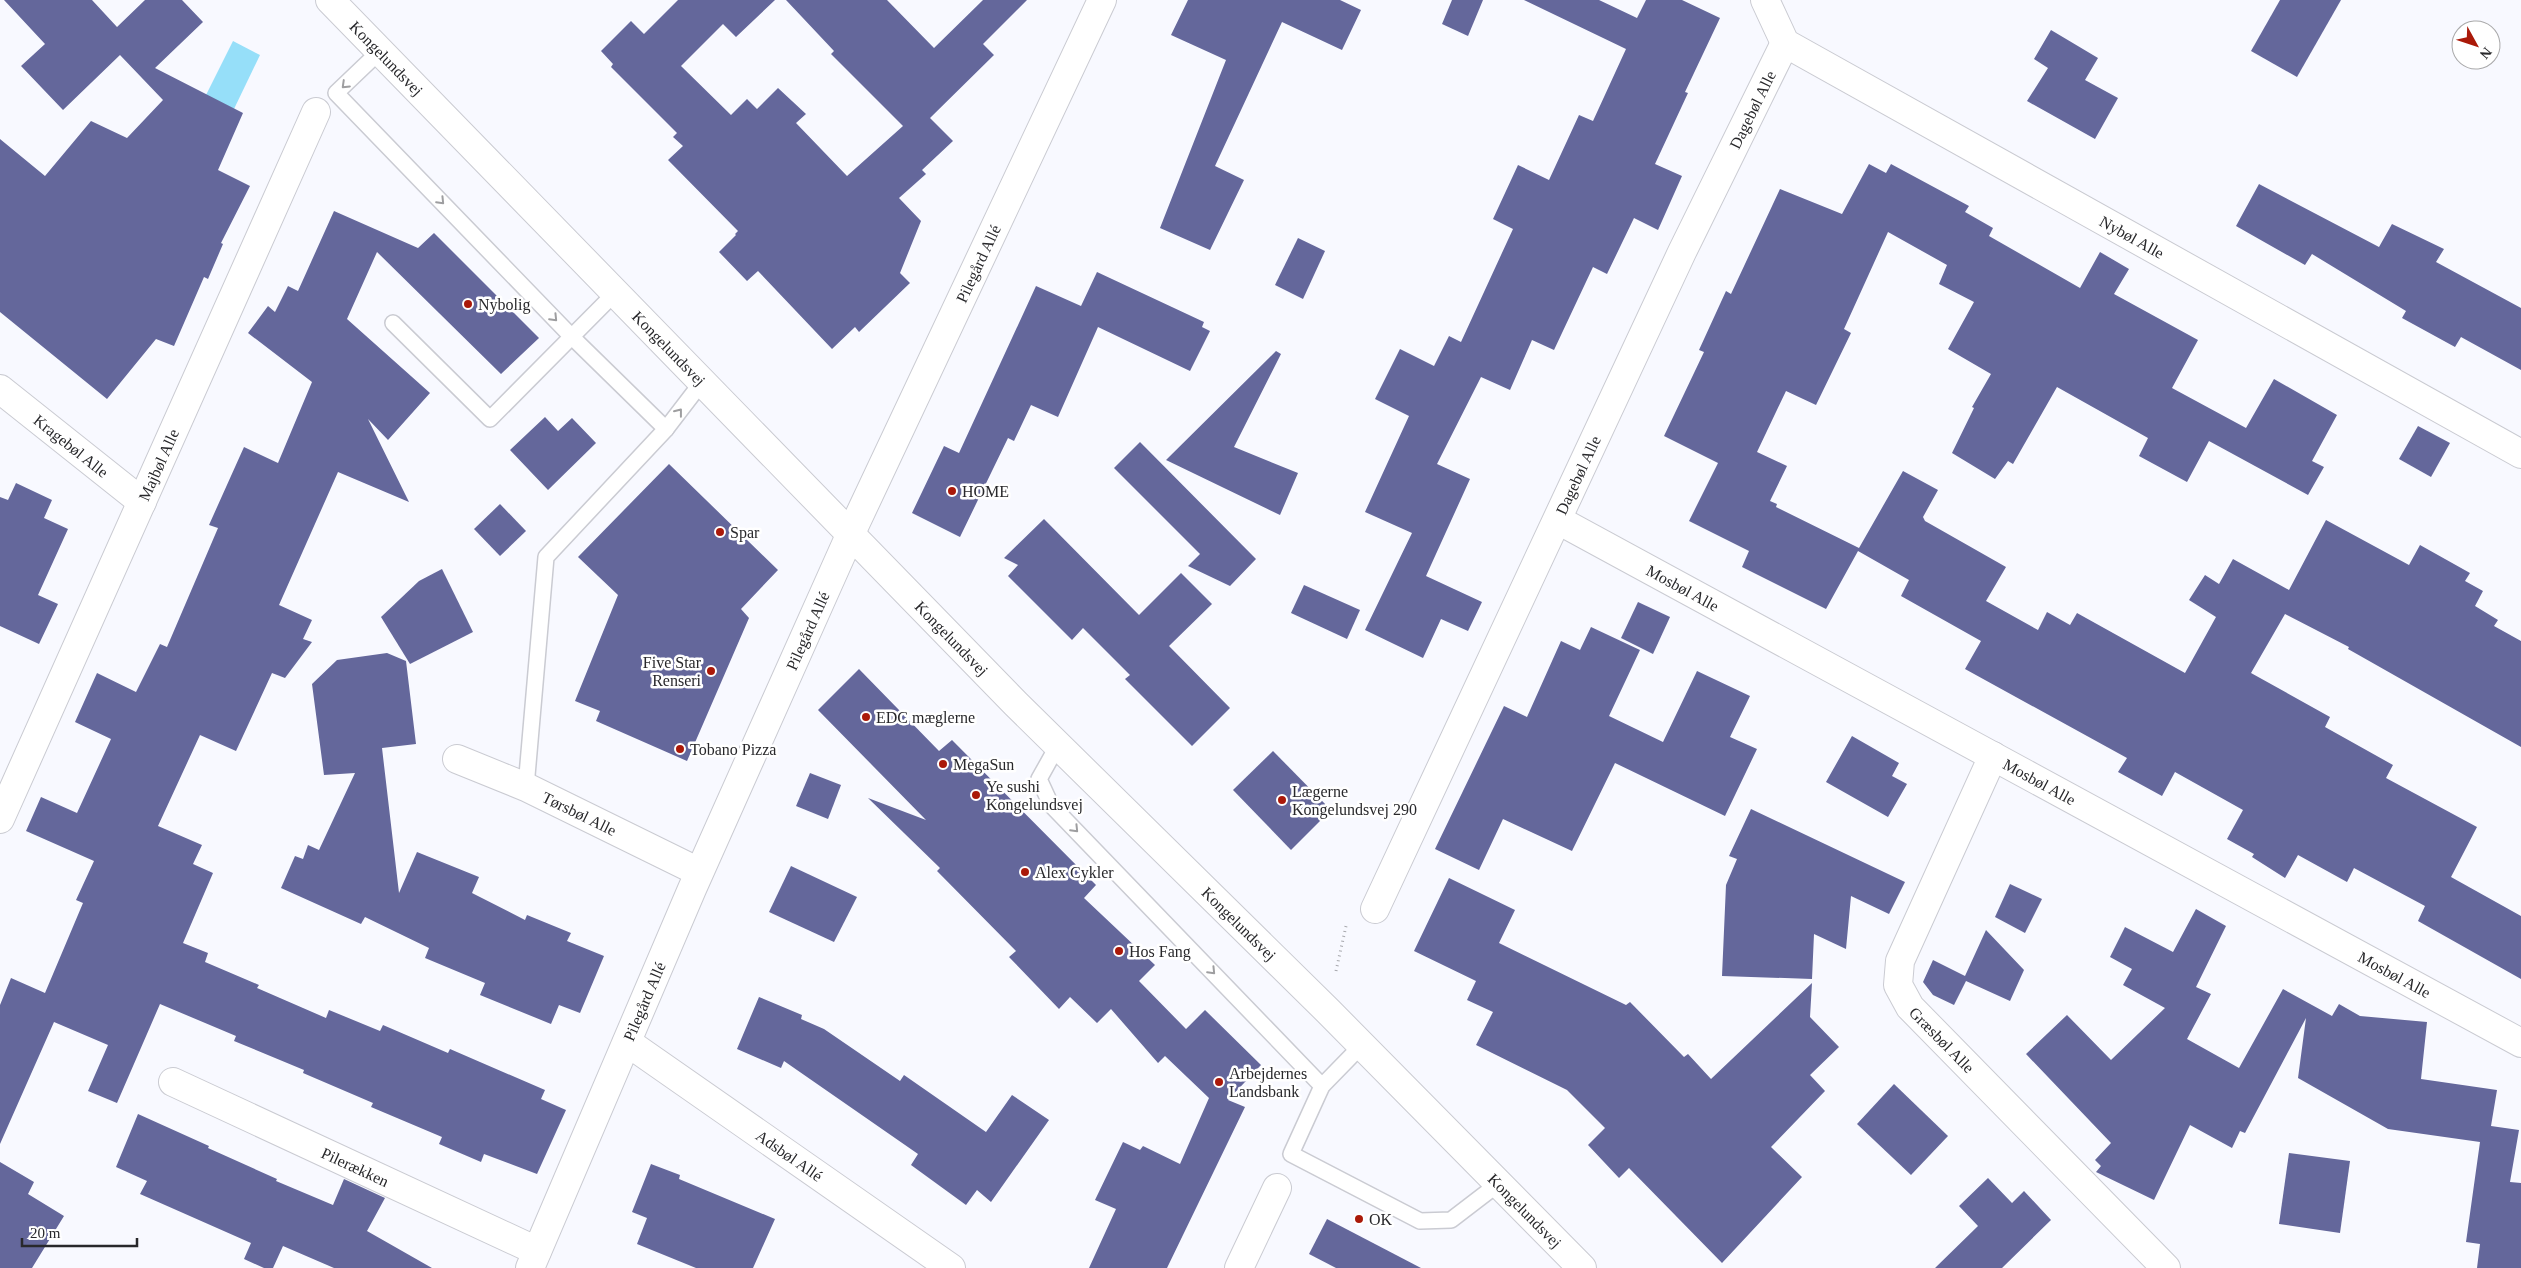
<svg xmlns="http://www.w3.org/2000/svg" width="2521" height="1268" viewBox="0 0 2521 1268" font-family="'Times New Roman',serif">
  <rect width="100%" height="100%" fill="#f8f9ff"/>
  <!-- water -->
  <path fill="#96dff9" d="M233,41l27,14 -26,54 -28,-14z"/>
  <!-- building -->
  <g fill="#64679b">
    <path d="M4,0h88l25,27 28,-27h37l21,22 -48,46 88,45 -25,57 32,16 -29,57 2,1 -15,35 -4,-2 -30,69 -18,-7 -49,60 -107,-87v-173l45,37 46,-55 36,17 36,-38 -43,-45 -57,55 -42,-44 24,-22z"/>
    <path d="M678,0h97l-39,37 -13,-13 -42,42 50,49 16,-16 10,10 21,-21 28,26 -10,9 51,53 56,-50 -72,-72 3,-3 -48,-51h101l47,48 49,-48h44l-44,44 11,11 -64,63 23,23 -31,29 4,4 -27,24 22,23 -21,52 10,10 -51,49 -4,-5 -23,22 -74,-78 -11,10 -28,-29 17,-17 -1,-1 3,-3 -70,-71 15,-14 -10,-9 4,-4 -66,-66 2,-3 -12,-13 30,-30 13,13z"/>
    <path d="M1188,0h152l21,10 -19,40 -60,-28 -67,144 29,14 -34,70 -50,-22 66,-168 -55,-25z"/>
    <path d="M1452,0h31l-15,36 -26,-12z"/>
    <path d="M1524,0h75l38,18 9,-18h36l38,18 -35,74 3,1 -33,71 27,12 -24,54 -24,-12 -27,56 -14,-7 -39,83 -22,-10 -22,50 -29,-13 -44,87 33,15 -44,97 56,26 -14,29 -27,-12 -18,39 -58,-28 47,-97 -47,-21 44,-96 -34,-17 25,-50 34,17 15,-30 12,6 52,-113 -20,-10 25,-54 31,15 30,-65 14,6 33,-72z"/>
    <path d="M2280,0h61l-44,77 -46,-26z"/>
    <path d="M2051,30l47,28 -13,22 33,18 -23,41 -68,-38 21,-33 -14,-9z"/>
    <path d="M1869,164l17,9 5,-9 78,42 -4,6 28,16 -4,8 91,52 20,-36 29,17 -15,25 84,46 -26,48 74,40 28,-49 63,36 -25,46 12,6 -16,28 -99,-54 -22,41 -48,-26 9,-18 -91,-51 -44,77 -5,-3 -13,18 -43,-26 22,-45 -2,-1 19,-33 -43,-25 26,-47 -35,-18 8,-19 -59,-33 -44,97 7,4 -35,72 -30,-14 -29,61 30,14 -17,35 7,3 -1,3 83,41 44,-77 35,19 -15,27 2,4 81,46 -20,34 52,29 9,-18 23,13 7,-12 108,60 31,-56 -27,-17 16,-25 14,9 14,-25 56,31 37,-70 83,45 11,-20 50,28 -5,8 18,10 -8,15 23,14 -4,6 27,15v106l-173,-98 1,-2 -64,-33 -34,59 79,44 -5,10 68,38 -7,13 91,49 -26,50 70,39v63l-103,-58 7,-15 -71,-38 -7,14 -49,-27 -13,23 -33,-21 2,-3 -27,-15 16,-29 -68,-38 -13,24 -44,-24 9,-14 -162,-89 16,-28 -80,-45 8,-16 -51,-29 -32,58 -84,-42 7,-16 -60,-30 29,-58 -54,-27 40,-84 -5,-2 27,-59 5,3 49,-105 62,25z"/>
    <path d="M2259,184l120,63 13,-23 52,25 -8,13 85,46v62l-60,-33 -6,10 -53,-29 4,-7 -94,-57 -7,11 -69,-39z"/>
    <path d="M334,211l84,37 16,-15 105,105 -38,36 -124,-122 -30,67 83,74 -42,47 -20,-21 41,83 -71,-30 -59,133 33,15 -9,19 9,3 -27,36 -13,-5 -36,78 -36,-16 -42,91 44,19 -9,19 20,9 -30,70 25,10 -3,9 54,23 -2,3 69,30 3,-8 51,21 3,-6 65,28 2,-4 95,41 -4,9 25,11 -29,64 -53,-20 -3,8 -42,-18 3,-7 -71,-30 2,-4 -70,-30 1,-3 -70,-29 2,-5 -76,-32 -43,99 -29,-12 20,-46 -54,-23 -54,122v-139l11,-27 34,15 38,-90 -7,-3 18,-39 -68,-30 15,-34 36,16 34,-74 -36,-17 22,-49 39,19 24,-48 7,3 51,-119 -9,-3 35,-78 34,16 34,-81 -64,-49 20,-27 7,6 13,-26 10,5z"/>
    <path d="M1298,238l27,13 -22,48 -28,-14z"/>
    <path d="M1097,272l107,50 -2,5 8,4 -20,40 -92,-44 -40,90 -27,-12 -17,36 -6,-3 -48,99 -48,-24 32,-67 15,7 77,-167 45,20z"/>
    <path d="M1276,351l5,3 -47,93 64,26 -18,42 -114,-55z"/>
    <path d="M545,417l13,14 14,-13 24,25 -48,47 -38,-40z"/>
    <path d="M2418,426l32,17 -19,34 -32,-18z"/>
    <path d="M1140,442l116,117 -26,27 -42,-20 12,-12 -86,-86z"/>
    <path d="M669,464l109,106 -37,39 8,9 -62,143 -91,-40 4,-10 -25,-10 43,-106 -40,-38z"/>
    <path d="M16,483l36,17 -8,18 24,11 -30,66 20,9 -19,40 -39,-18v-129l8,3z"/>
    <path d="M500,504l26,27 -26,25 -26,-27z"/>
    <path d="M1044,519l95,96 42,-42 31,31 -43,42 61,62 -38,38 -67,-67 5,-4 -47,-47 -11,12 -64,-64 10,-11 -14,-7z"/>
    <path d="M442,569l31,63 -63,32 -29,-47 38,-36z"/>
    <path d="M1304,585l56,25 -13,29 -56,-26z"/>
    <path d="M1638,602l32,15 -17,37 -32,-16z"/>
    <path d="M1591,627l49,23 -31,66 54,26 34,-71 53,25 -20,41 27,12 -32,67 -110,-53 -43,88 -69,-32 -24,51 -44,-21 69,-143 23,11 34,-76 19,9z"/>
    <path d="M387,653l19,8 10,83 -34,4 17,145 18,-41 62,25 -7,16 53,27 2,-5 44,18 -4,8 37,15 -24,57 -21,-8 -8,19 -71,-29 5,-12 -60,-25 4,-10 -64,-31 -4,7 -80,-36 14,-32 8,3 5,-14 11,5 36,-77 -31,2 -12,-91 25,-24z"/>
    <path d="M859,669l80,82 13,-11 144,145 -12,13 71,67 -16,16 47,48 19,-19 56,55 -33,35 17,7 -78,161h-78l27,-59 -21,-9 28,-58 17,8 3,-4 37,18 29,-66 -44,-42 -7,7 -47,-54 -14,14 -27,-26 -11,12 -50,-52 7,-6 -79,-80 3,-3 -72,-70 58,22 -108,-110z"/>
    <path d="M1852,736l47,27 -7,13 15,8 -19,33 -62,-35z"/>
    <path d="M1273,751l58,59 -40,40 -58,-60z"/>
    <path d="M810,773l31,12 -13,34 -32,-13z"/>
    <path d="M1751,809l154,73 -16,32 -38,-18 -5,53 -32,-15 -2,45 -90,-3 4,-91 11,-26 -8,-3z"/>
    <path d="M791,866l66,31 -23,45 -65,-30z"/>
    <path d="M1449,878l66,32 -16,33 127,62 4,-3 54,55 4,-3 23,25 101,-96 -2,34 29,30 -29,28 15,16 -54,56 31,30 -80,86 -93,-95 -10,10 -31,-33 17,-17 -38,-38 -91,-45 17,-33 -26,-12 9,-19 -62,-30z"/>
    <path d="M2010,884l32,15 -17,34 -30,-16z"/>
    <path d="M2196,909l30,17 -30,61 15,7 -24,45 52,29 44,-79 49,27 7,-12 21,12 67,6 -6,57 76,11 -6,36 28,4 -9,52 11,1v85h-44l3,-24 -14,-2 14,-100 -92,-13 -90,-51 8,-60 -61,115 -5,-2 -8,17 -42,-23 -36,75 -58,-28 5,-6 -6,-6 16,-17 -85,-89 41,-39 44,45 54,-52 -42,-23 9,-16 -22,-12 15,-30 48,25z"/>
    <path d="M1986,930l38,40 -14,31 -44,-20 -12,24 -21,-10 -10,-13 10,-22 32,16z"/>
    <path d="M759,997l43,18 -1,4 23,10 76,52 4,-6 82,57 26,-37 37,25 -58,82 -14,-12 -11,15 -55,-40 7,-11 -134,-93 -3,7 -44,-19z"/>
    <path d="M1894,1084l54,52 -37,39 -54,-51z"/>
    <path d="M138,1114l71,32 -1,2 69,31 -1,2 57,24 11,-26 41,19 -18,33 65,37h-98l-51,-22 -10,22h-9l-20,-9 7,-16 -111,-49 7,-13 -31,-14z"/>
    <path d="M2289,1153l61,8 -10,72 -61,-9z"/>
    <path d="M0,1162l34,20 -6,12 36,22 -32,52h-32z"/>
    <path d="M651,1164l29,11 -1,4 96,40 -22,49h-57l-59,-24 10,-26 -15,-6z"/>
    <path d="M1988,1178l24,25 12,-12 27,29 -49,48h-67l43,-42 -19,-20z"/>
    <path d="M1327,1219l94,49h-85l-27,-14z"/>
  </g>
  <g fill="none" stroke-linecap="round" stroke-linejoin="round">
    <!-- service casing -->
    <g stroke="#cacbd2" stroke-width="18">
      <g id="service">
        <path d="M380,51l-44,42 236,244 94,92 36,-47"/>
        <path d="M393,323l97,96 125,-126"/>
        <path d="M1058,745l-19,34 12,26 271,281"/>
        <path d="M526,787l20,-230 120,-128"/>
        <path d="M1362,1045l-40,41 -31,68 129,67 31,-1 47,-36"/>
      </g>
    </g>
    <!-- minor casing -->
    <g stroke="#cacbd2" stroke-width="30">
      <g id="minor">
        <path id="s1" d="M1765,0l20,43 736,411"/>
        <path id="s2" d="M0,389l142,113"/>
        <path id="s3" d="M1558,520l963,523"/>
        <path id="s4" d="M1993,756l-93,205 -2,24 12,22 256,261"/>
        <path id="s5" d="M457,759l69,28 173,85"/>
        <path id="s6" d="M0,819l316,-707"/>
        <path id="s7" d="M1375,909l307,-657 103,-209"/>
        <path id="s8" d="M627,1042l324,226"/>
        <path id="s9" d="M173,1082l364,169"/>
        <path id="s10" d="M530,1268l162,-379 159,-356 251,-533"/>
        <path d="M1239,1268l38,-80"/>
      </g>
    </g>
    <!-- tertiary casing -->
    <g stroke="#cacbd2" stroke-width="30">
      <g id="tertiary">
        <path id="s11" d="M330,0l686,704 312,307 254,257"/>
      </g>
    </g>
    <!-- path -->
    <path stroke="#a8a9ae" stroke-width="3" stroke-dasharray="1 4" stroke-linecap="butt" d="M1336,971l10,-45"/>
    <!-- service -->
    <use href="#service" stroke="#fff" stroke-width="15"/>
    <!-- minor -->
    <use href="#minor" stroke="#fff" stroke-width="28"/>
    <!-- tertiary -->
    <use href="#tertiary" stroke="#fff" stroke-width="28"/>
  </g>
  <!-- one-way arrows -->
  <defs><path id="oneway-chevron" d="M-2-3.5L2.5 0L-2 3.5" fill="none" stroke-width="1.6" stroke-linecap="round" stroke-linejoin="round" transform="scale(1.25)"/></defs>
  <g stroke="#9e9ea0">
    <use href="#oneway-chevron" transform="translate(345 85) rotate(136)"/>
    <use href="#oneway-chevron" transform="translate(441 201) rotate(46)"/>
    <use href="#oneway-chevron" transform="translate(554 318) rotate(46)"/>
    <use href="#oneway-chevron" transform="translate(679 412) rotate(-52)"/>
    <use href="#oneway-chevron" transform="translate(1075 829) rotate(46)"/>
    <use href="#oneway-chevron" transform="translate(1212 971) rotate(46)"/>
  </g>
  <!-- markers -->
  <g fill="#aa1909" stroke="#fff" stroke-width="2">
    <circle cx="468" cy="304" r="5"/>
    <circle cx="952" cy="491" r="5"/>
    <circle cx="720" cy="532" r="5"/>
    <circle cx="711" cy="671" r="5"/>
    <circle cx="866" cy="717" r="5"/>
    <circle cx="680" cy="749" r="5"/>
    <circle cx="943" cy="764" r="5"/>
    <circle cx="976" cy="795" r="5"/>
    <circle cx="1282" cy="800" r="5"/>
    <circle cx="1025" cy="872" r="5"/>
    <circle cx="1119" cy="951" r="5"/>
    <circle cx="1219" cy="1082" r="5"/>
    <circle cx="1359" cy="1219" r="5"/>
  </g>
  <g text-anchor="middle" stroke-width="5" stroke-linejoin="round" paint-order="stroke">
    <!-- street labels -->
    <g font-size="16" fill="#28282b" stroke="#fff">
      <text dy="6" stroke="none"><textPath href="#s11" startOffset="81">Kongelundsvej</textPath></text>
      <text dy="6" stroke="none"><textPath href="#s7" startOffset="884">Dagebøl Alle</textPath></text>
      <text dy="6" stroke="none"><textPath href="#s1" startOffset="445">Nybøl Alle</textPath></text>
      <text dy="6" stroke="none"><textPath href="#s10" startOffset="1100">Pilegård Allé</textPath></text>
      <text dy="6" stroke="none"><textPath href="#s11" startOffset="486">Kongelundsvej</textPath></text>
      <text dy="6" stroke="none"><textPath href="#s2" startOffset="91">Kragebøl Alle</textPath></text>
      <text dy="6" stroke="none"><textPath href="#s6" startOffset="388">Majbøl Alle</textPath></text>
      <text dy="6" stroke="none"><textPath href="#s7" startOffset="479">Dagebøl Alle</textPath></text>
      <text dy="6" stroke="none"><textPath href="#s3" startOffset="142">Mosbøl Alle</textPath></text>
      <text dy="6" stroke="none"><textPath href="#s10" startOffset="695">Pilegård Allé</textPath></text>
      <text dy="6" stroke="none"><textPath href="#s11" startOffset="891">Kongelundsvej</textPath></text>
      <text dy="6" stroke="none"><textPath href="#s3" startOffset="548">Mosbøl Alle</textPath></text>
      <text dy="6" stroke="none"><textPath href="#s5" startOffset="134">Tørsbøl Alle</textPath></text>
      <text dy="6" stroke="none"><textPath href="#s11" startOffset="1296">Kongelundsvej</textPath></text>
      <text dy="6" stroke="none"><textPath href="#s3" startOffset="952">Mosbøl Alle</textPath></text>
      <text dy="6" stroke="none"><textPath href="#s10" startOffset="290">Pilegård Allé</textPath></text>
      <text dy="6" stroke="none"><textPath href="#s4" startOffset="320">Græsbøl Alle</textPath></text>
      <text dy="6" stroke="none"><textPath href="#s8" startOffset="198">Adsbøl Allé</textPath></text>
      <text dy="6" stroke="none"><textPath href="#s9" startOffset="201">Pilerækken</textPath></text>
      <text dy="6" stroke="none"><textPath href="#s11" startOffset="1701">Kongelundsvej</textPath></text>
    </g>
    <!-- poi labels -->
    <g font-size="16" fill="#28282b" stroke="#fff" text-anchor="start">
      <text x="478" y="310">Nybolig</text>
      <text x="962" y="497">HOME</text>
      <text x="730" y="538">Spar</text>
      <text x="701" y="668" text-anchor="end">Five Star<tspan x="701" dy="18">Renseri</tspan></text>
      <text x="876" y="723">EDC mæglerne</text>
      <text x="690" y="755">Tobano Pizza</text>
      <text x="953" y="770">MegaSun</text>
      <text x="986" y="792">Ye sushi<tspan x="986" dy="18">Kongelundsvej</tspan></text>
      <text x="1292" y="797">Lægerne<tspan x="1292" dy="18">Kongelundsvej 290</tspan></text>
      <text x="1035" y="878">Alex Cykler</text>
      <text x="1129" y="957">Hos Fang</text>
      <text x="1229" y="1079">Arbejdernes<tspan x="1229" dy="18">Landsbank</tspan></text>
      <text x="1369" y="1225">OK</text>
    </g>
  </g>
  <!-- north arrow -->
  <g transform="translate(2476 45) rotate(130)"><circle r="24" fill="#ffffff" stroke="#a9a9aa"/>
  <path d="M0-4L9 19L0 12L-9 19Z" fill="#aa1909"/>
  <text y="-8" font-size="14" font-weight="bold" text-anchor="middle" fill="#28282b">N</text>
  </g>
  <!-- scale -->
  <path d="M22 1238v8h115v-8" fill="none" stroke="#28282b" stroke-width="2.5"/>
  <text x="30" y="1238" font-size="15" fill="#28282b" stroke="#ffffff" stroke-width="4" paint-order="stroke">20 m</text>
</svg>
